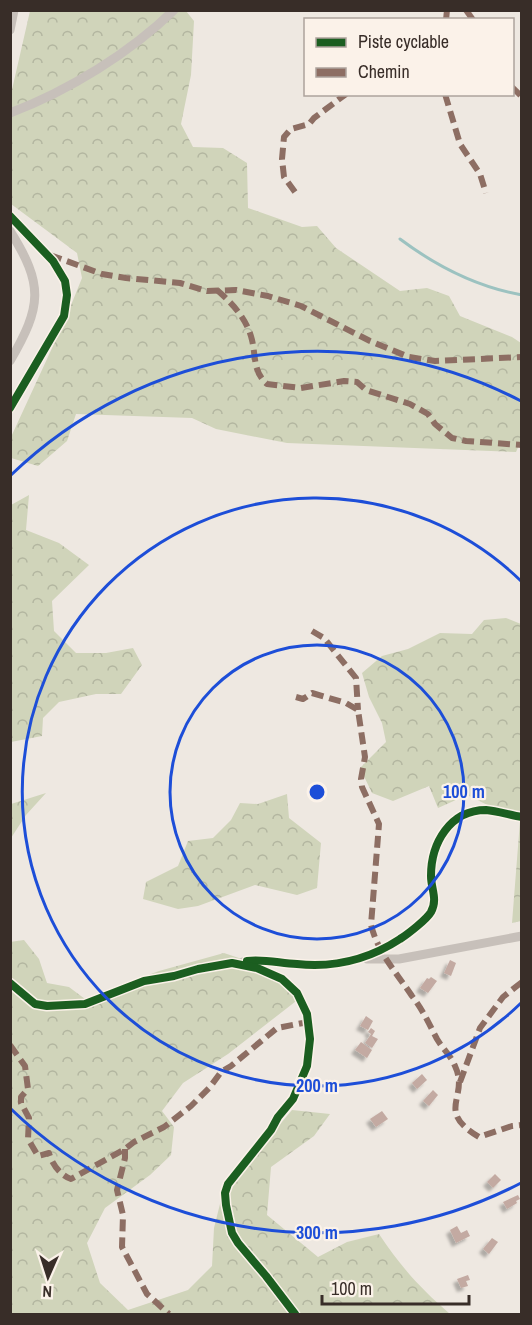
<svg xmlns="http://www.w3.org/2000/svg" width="532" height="1325" viewBox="0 0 532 1325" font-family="'Archivo Narrow',sans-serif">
  <defs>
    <pattern id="forest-crowns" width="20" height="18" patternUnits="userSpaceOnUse" patternTransform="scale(1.5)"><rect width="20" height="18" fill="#d0d4ba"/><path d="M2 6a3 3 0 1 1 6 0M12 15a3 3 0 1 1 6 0" fill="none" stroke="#b3b6a0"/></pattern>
    <filter id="shadow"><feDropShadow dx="-4" dy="4" stdDeviation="1.5" flood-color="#0004"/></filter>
  </defs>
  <rect width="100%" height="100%" fill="#eee8e1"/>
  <!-- forest -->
  <g fill="url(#forest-crowns)">
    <path d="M30,11h156l8,10 -3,54 -10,49 12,23 30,1 24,15 1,45 54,19 15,-1 19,22 64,43 27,-3 22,8 11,20 52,21 9,6v98l-5,11 -229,-9 -71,-14 -24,-11 -116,-4 -9,27 -29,25 -27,-8v-21l54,-117 17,-42 -5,-25 -66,-49v-110z"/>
    <path d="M29,495l-3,35 33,13 30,22 -37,36 2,30 22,22h30l27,-5 9,17 -21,29h-25l-37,8 -16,16 -1,18 -31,6v-237z"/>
    <path d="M506,618l15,6v297l-9,2 8,-102 -53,-26 -29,13 -9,-22 -36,15 -21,-8 -12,-25 26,-26 -4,-19 -13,-26 -7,-24 20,-17 26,-7 32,-16 32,1 12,-14z"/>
    <path d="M46,793l-20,22 -15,23v-34z"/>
    <path d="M287,794l2,24 32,25 -4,45 -20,7 -42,-10 -57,21 -20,3 -35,-10 3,-17 32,-16 10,-25 25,-3 18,-18 9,-17 18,1z"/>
    <path d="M24,940l15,19 8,24 22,4 20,15 33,-17 37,-14 65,-18 45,15 31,30 -72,56 -45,29 -21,28 12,16 -3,28 -21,20 -45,33 -18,35 13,40 28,27 60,-20 24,-24 2,-38 9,-36 69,-82 38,4 -16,22 -43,31 -4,48 51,42 29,-15 32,-8c22,33 41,54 71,80h-439l-1,-372z"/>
  </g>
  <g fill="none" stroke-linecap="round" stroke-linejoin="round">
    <!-- stream -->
    <path stroke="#9cc2c0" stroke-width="3" d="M400,239c36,27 77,48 122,56"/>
  </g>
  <!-- building -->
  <g fill="#c3aaa2" filter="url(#shadow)">
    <path d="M450,960l6,3 -5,13 -7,-3z"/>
    <path d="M431,977l6,4 -9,12 -8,-5 7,-10 2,1z"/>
    <path d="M366,1016l7,5 -5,9 -8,-4z"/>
    <path d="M371,1028l4,3 -3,5 6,3 -6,9 -7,-5 6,-9 -3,-2z"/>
    <path d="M361,1042l11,8 -5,8 -12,-8z"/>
    <path d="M422,1074l5,6 -10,9 -5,-6z"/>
    <path d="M433,1090l5,5 -9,11 -6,-5z"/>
    <path d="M382,1111l6,8 -12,8 -6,-8z"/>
    <path d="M495,1174l6,6 -8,8 -6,-6z"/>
    <path d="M518,1195l2,4 -4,2 1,2 -10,6 -4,-7z"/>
    <path d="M457,1226l4,7 6,-3 3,6 -14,7 -6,-13z"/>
    <path d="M492,1238l6,4 -9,12 -6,-5z"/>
    <path d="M468,1275l2,5 -4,1 2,5 -7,2 -4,-9z"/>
  </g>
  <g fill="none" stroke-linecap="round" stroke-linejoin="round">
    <!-- minor -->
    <g stroke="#c7c0ba" stroke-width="9">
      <path d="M10,30l4,-20"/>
      <path d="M10,113c58,-22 120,-60 164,-103"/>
      <path d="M10,216l43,45 12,20 2,14 -3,21 -54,92"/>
      <path d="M10,231c34,54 32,75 0,130"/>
      <path d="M367,959h32l123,-23"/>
      <path d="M243,962c23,-3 41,2 63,3 35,2 66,-7 95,-27 7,-5 27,-20 30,-27 7,-13 0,-23 0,-35 0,-33 18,-66 55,-66 11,1 24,5 36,7"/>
      <path d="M10,983l25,21 12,2 38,-2 59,-23 30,-5 24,-7 34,-6 25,5 25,11 15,14 10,21 3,25 -3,27 -14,33 -15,18 -7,13 -43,54 -3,9 1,12 6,28 6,10 28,33 29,38"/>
    </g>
    <!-- quiet -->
    <g stroke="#8d6e63" stroke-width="6" stroke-dasharray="12 6" stroke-linecap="butt">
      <path d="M466,10l7,10"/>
      <path d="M446,20l1,-10"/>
      <path d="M512,87l10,10"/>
      <path d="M445,94l15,50 20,30 6,19"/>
      <path d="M295,192l-11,-15 -2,-18 2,-22 7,-8 18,-5 5,-6 32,-24"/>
      <path d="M50,255l52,19 24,4 54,5 27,8 29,-1 32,6 33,10 69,35 39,16 26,4 87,-4"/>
      <path d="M217,290c16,14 30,29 35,50 4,17 1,32 15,44l34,4 43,-7 13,1 9,8 44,14 18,10 7,10 17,14 14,3 56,4"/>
      <path d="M312,631l12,7 32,40 2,32"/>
      <path d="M296,697l7,2 9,-6 34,10 12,7 7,47 -4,22 1,8 17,37 -8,101c7,28 25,47 41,71 11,14 17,28 25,43 6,10 14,17 18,27 15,32 -21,44 24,71l33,-11 10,-1"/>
      <path d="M10,1045l15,21 3,23 -7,8v6l8,15 -1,21 10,17 11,-3c3,11 11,22 22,26l54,-30 9,-7 30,-15 27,-21 19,-19 11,-15 10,-6 46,-38 26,-5 5,-4"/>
      <path d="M460,1082l20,-54 23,-31 19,-15"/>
      <path d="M125,1149v9l-8,32 6,25 -1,32 25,47 22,20"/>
    </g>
    <!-- cycleway casing -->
    <g stroke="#fbf2e9" stroke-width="11">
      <g id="cycleway">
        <path d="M10,216l43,45 12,20 2,14 -3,21 -54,92"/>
        <path d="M247,961c17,-2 32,2 50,3 38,4 71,-4 103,-25 8,-5 27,-20 31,-27 7,-13 0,-23 0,-36 0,-33 19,-66 55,-66 11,1 24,5 36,7"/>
        <path d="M10,983l25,21 12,2 38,-2 59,-23 30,-5 24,-7 34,-6 25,5 25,11 15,14 10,21 3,25 -3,27 -14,33 -15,18 -7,13 -43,54 -3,9 1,12 6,28 6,10 28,33 29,38"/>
      </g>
    </g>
    <!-- cycleway -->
    <use href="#cycleway" stroke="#1b5e20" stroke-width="8"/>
  </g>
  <!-- distance rings -->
  <g fill="none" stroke="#1d4ed8" stroke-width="3">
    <circle cx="317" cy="792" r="147"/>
    <path d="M521 1003A294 294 0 1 1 521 581"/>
    <path d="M521 1183A441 441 0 0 1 11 1109M11 475A441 441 0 0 1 521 401"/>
  </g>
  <circle cx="317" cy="792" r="9" fill="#1d4ed8" stroke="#fbf2e9" stroke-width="3"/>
  <g font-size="18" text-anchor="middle" font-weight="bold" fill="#1d4ed8" stroke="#fbf2e9" stroke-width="4.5" stroke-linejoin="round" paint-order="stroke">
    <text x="464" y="798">100 m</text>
    <text x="317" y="1092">200 m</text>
    <text x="317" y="1239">300 m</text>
  </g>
  <!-- border -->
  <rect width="532" height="1325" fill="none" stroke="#382d28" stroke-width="24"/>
  <!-- legend -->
  <rect x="304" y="18" width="210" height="78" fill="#fbf2e9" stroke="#ada39c" stroke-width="1.5"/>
  <rect x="316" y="38" width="30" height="9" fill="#1b5e20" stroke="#ada39c" stroke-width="1.5"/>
  <text x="358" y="48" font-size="18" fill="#382d28">Piste cyclable</text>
  <rect x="316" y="68" width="30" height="9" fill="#8d6e63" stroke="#ada39c" stroke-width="1.5"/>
  <text x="358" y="78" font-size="18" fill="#382d28">Chemin</text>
  <!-- north arrow -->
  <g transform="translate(48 1277) rotate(183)" stroke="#fbf2e9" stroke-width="4.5" paint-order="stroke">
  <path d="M0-4.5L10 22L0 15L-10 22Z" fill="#382d28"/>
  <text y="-9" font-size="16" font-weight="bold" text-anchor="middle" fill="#382d28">N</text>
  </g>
  <!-- scale -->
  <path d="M322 1295v9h147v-9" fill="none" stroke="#382d28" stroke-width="3"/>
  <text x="331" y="1295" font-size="18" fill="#382d28" stroke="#fbf2e9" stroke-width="4.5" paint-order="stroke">100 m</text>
</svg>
